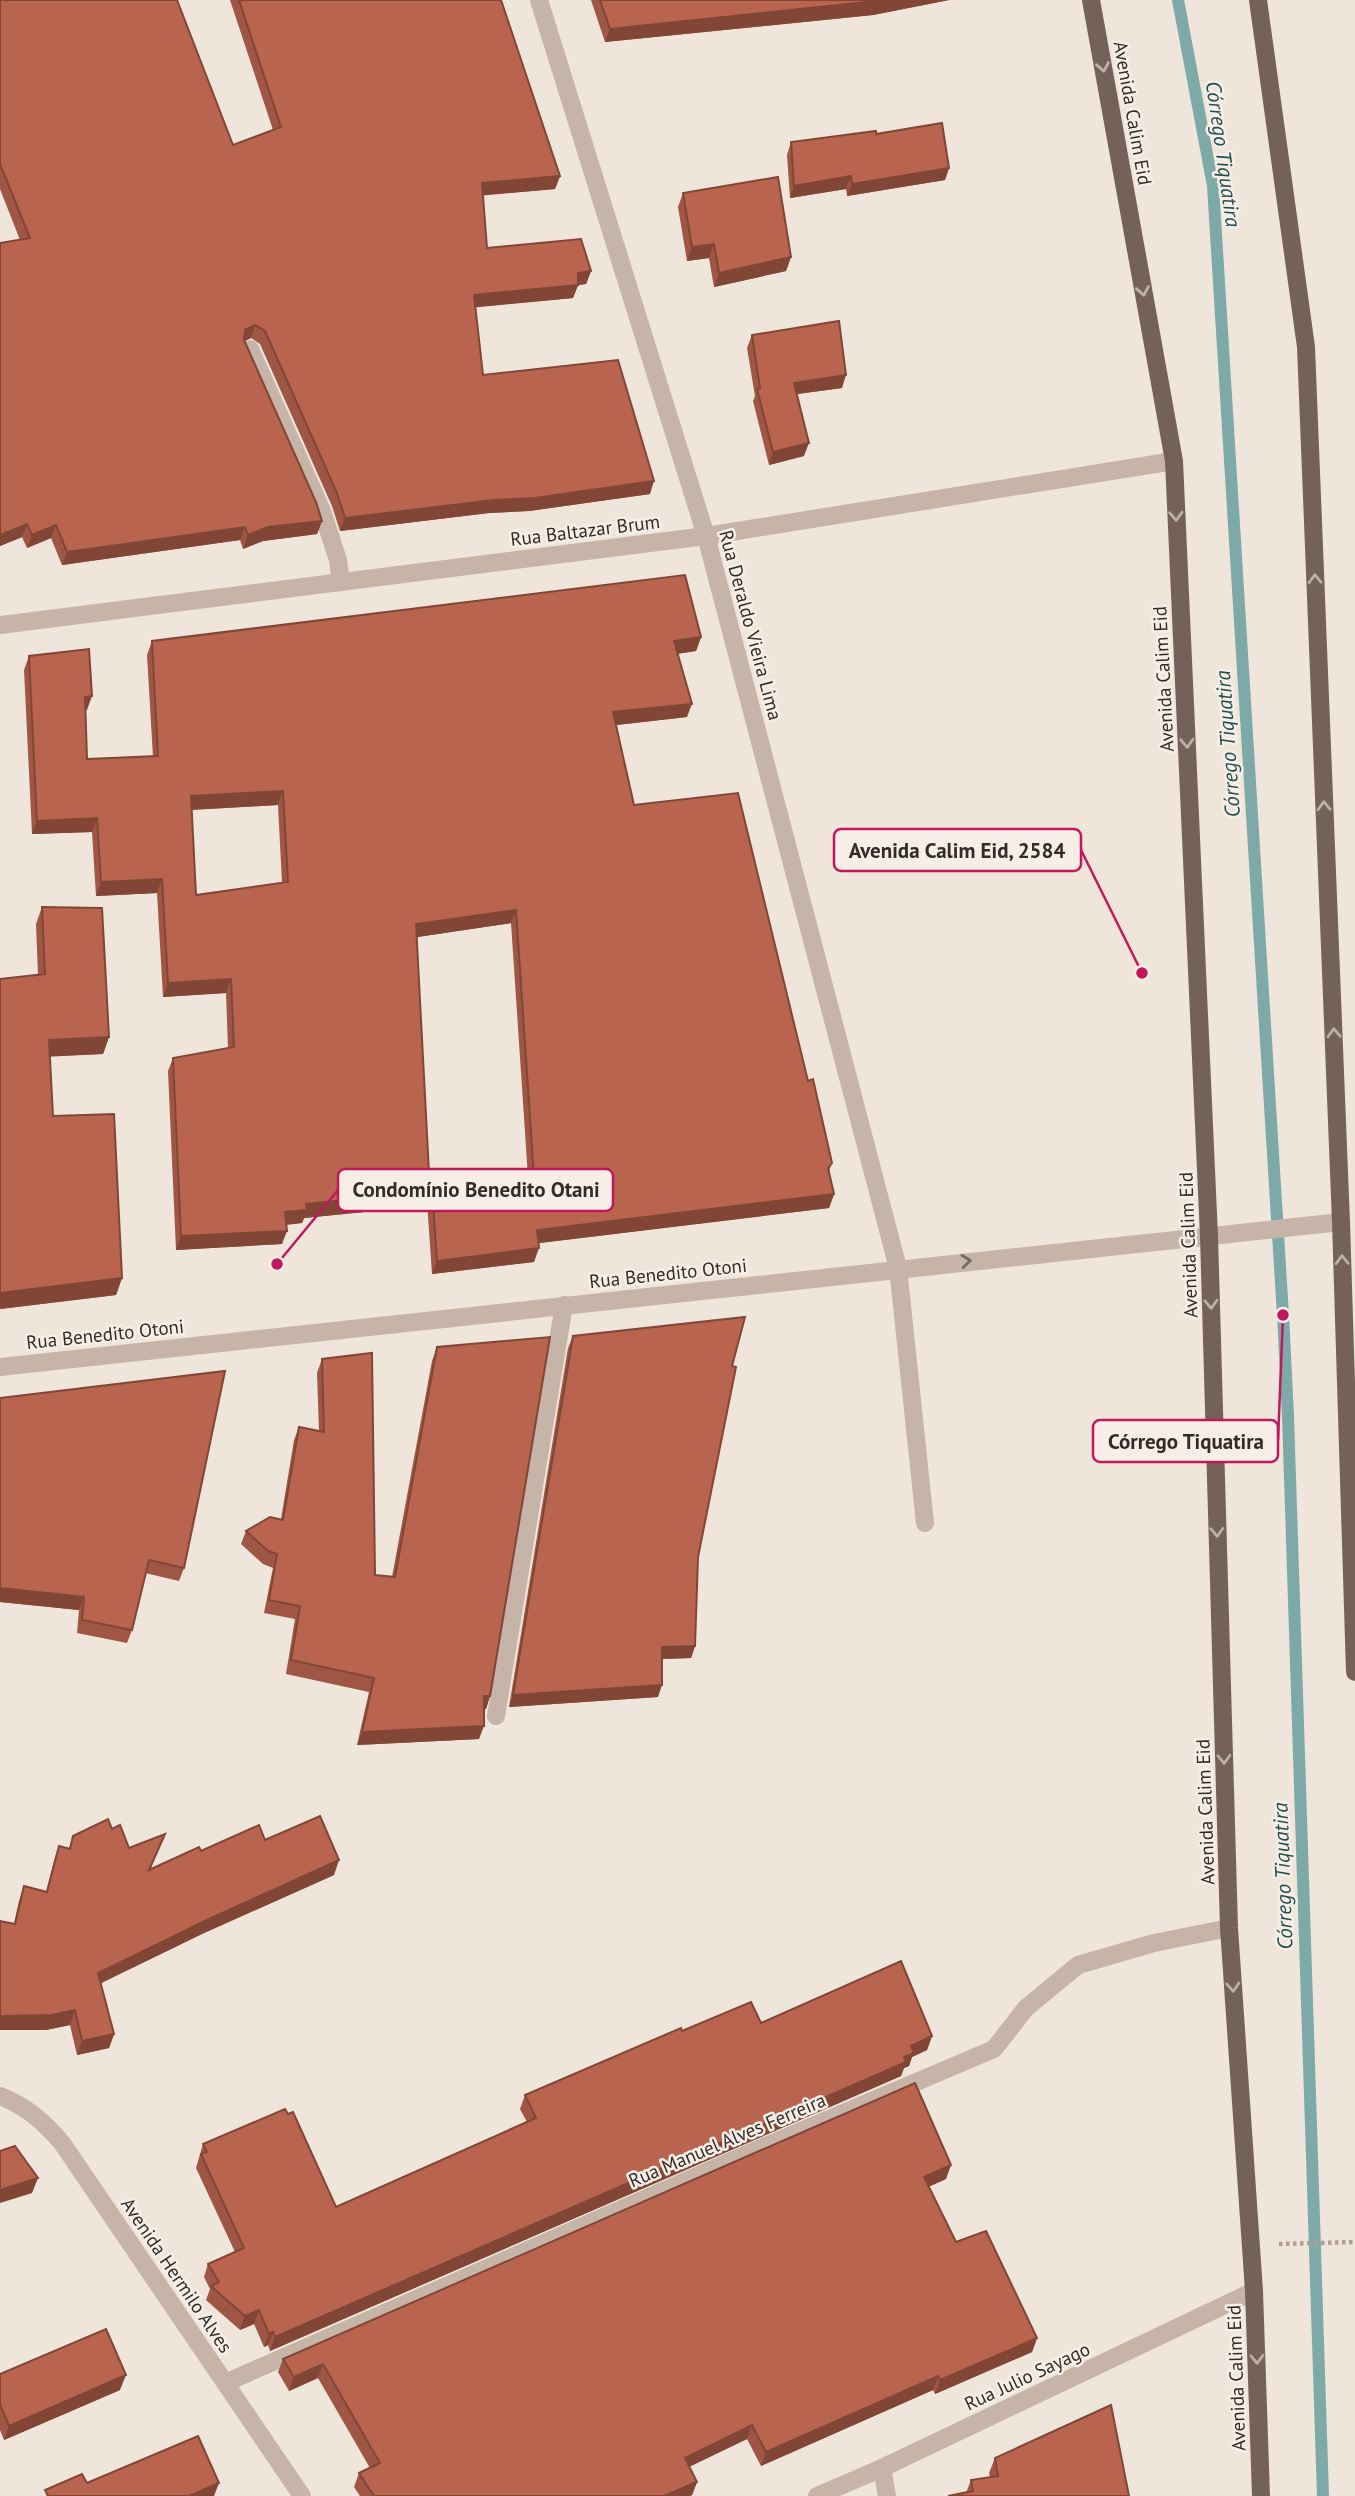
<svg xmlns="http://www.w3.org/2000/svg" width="1355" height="2496" viewBox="0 0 1355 2496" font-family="'PT Sans',sans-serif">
  <rect width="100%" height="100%" fill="#efe5db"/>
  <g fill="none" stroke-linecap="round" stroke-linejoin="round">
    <!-- stream -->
    <path stroke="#7da9a9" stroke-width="12" d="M1178,0l35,186 70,1129 5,101 35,1080"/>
    <!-- path -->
    <path stroke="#b19f93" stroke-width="4.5" stroke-dasharray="3.5 3.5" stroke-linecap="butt" d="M1279,2244l76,-2"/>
    <!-- minor -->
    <g stroke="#c6b4a8" stroke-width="18">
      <path d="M539,0l167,536 192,732 27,255"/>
      <path d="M250,349l72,162 16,49 3,22"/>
      <path d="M0,625l706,-89 468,-75"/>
      <path d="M0,1367l1341,-145"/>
      <path d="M496,1716l68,-411"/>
      <path d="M0,2096c26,10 44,26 62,47l240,353"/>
      <path d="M225,2383l538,-236 231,-98 32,-41 52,-43 76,-22 75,-15"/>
      <path d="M882,2468l5,28"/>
      <path d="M817,2496l65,-28 372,-177"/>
    </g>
    <!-- major -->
    <g stroke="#74625a" stroke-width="18">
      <path d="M1091,0l83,461 35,775 20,692 25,363 7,205"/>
      <path d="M1258,0l48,347 35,875 14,450"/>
    </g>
  </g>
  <!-- wall -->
  <g fill="#9f5644" fill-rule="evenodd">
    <path d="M0,0l233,145 40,-15 -43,-130h271l59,176 -5,13 -72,6 4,53 104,23 -5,13 -8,1 -5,13 -98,9 8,68 167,119 -121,17 -40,2 -149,18 -8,-25 -72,-162 -9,-6 -6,3 77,180 -5,13 -54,7 -20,8 -3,-9 -178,25 -11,-27 -24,10 -5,-11 -22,9v-303l20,-3 -20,-51z"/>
    <path d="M591,0h358l-76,15 -268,27z"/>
    <path d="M876,134l73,34 -4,12 -98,16 -1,-7 -56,9 -3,-43 4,-13z"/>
    <path d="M683,193l108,64 -5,14 -72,16 -5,-29 -22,3 -9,-54z"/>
    <path d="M752,335l90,53 -45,6 7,62 -35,9 -16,-64 2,-5 -8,-48z"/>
    <path d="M701,637l-5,14 -19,3 10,63 -71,8 18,80 174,276 24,82 -3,8 5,23 -5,14 -291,35 -4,19 -102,12 -5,-72 5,-14 96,-11 -17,-254 -94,14 13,255 -5,14 -121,12 -2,5 -16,2 -4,19 -106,6 -8,-179 5,-13 55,-10 -2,-55 -63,4 -6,-104 -61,3 -4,-64 -60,2 -8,-164 5,-14 58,54h-2l2,49 66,-2 -6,-102 5,-14zM278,805l4,78 -86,12 -4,-85z"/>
    <path d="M42,907l67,130 -6,17 -53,2 3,60 69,162 -6,17 -116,14 38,-334 -2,-51z"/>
    <path d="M573,1336l159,30 -34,191 -3,89 -4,12 -29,1 -4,38 -149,10 59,-359z"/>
    <path d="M437,1347l53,349 -4,13h-2l-5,30 -122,6 12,-53 -83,-18 9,-55 -31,-6 9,-45 -10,-4 -22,-20 5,-13 35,-12 13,-79 5,-13 20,4 -2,-58 5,-14 53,216 17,2 40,-216z"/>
    <path d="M0,1398l184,170 -5,13 -34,-8 -13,57 -5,13 -50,-10 2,-23 -79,-8z"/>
    <path d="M112,1829l17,19 36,-14 -15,36 51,-19 64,-11 69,35 -130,58 -103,50 13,51 -5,14 -32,7 -7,-30 -24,5h-46v-109l14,3 5,-23 5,-15 22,6 8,-31 5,-15 10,2 4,-12z"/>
    <path d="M761,2023l171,13 -5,14 -15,7 -3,9 -5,2 -3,8 -631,275 -2,-6 -4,2 -10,-23 -14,6 -34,-30 4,-11 -6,-12 4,-13 27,-12 -39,-84 7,-24 133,63 191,-85 -7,-13 5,-14 157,-64z"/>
    <path d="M946,2179l-18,8 28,55 81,96 -5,14 -97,42 -2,-4 -172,76 -14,-27 -58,28 8,15 -5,13 -2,1h-330l-6,-9 5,-14 11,-5 -52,-90 -29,13 -11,-19 5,-13z"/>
    <path d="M0,2374l120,16 -116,50 -4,-10z"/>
    <path d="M995,2458l134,38 -163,-3 5,-13 19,-3 -1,-4z"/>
  </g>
  <!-- shaded-wall -->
  <g fill="#824637">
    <path d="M886,0h63l-76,15 -268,27 5,-13z"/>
    <path d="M949,168l-4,12 -98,16 5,-12z"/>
    <path d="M560,176l-5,13 -78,7 5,-13z"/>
    <path d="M851,176l-5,13 -56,9 4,-12z"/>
    <path d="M714,244l-5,14 -22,3 5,-14z"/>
    <path d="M791,257l-5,14 -72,16 5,-14z"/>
    <path d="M591,271l-5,13 -8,1 -5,13 -104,10 5,-13 104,-22z"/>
    <path d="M255,325l-4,13 -11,5 5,-13z"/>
    <path d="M846,375l-4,13 -52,7 4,-12z"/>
    <path d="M809,443l-5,13 -35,9 4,-13z"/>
    <path d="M654,481l-4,13 -121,17 -40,2 -149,18 5,-13z"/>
    <path d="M322,521l-5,13 -54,7 -20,8 5,-14 20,-8z"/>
    <path d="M27,524l-5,13 -22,9v-11z"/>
    <path d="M56,525l-5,13 -24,10 5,-13z"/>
    <path d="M245,527l-5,13 -178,25 5,-13z"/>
    <path d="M701,637l-5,14 -27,4 5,-14z"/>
    <path d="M92,696l-5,14h-7l5,-13z"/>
    <path d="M692,704l-5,13 -79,9 5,-14z"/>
    <path d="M283,791l-5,14 -92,5 5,-14z"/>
    <path d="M97,818l-5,14 -60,2 5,-13z"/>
    <path d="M162,879l-5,14 -61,3 5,-14z"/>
    <path d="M516,910l-5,13 -100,15 5,-14z"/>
    <path d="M231,979l-5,14 -63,4 5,-14z"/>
    <path d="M109,1037l-6,17 -60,3 6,-17z"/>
    <path d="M430,1192l-5,14 -121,12 -2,5 -22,2 5,-13 21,-8z"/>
    <path d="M834,1194l-5,14 -297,36 5,-14z"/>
    <path d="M287,1231l-5,13 -106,6 5,-14z"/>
    <path d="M539,1248l-5,14 -102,12 5,-13z"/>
    <path d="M122,1278l-6,17 -116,14v-16z"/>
    <path d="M0,1588l84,9 -5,13 -79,-8z"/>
    <path d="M695,1646l-4,12 -33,1 4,-12z"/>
    <path d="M662,1685l-4,12 -149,10 4,-12z"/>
    <path d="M484,1696h6l-4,13h-7z"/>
    <path d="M484,1726l-5,13 -122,6 5,-13z"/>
    <path d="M339,1860l-5,15 -130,58 -111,54 5,-14 111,-54z"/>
    <path d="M75,2010l-5,15 -24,5h-46v-14z"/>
    <path d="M114,2034l-5,14 -32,7 5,-14z"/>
    <path d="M932,2036l-5,14 -15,7 -3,9 -5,2 -3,8 -631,275 5,-14 629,-280 7,-11z"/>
    <path d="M951,2165l-5,14 -27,12 5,-14z"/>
    <path d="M38,2178l-6,15 -32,10v-13z"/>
    <path d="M259,2310l-5,14 -14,6 5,-14z"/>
    <path d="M273,2332l-5,13 -4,2 5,-13z"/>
    <path d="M1037,2338l-5,14 -97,42 5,-14z"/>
    <path d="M323,2364l-5,14 -29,13 5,-14z"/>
    <path d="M126,2375l-6,15 -116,50 5,-14z"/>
    <path d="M938,2376l-5,14 -172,76 5,-14z"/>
    <path d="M752,2425l-5,14 -67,32 5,-13z"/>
    <path d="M697,2482l-5,13 -2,1h-26z"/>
    <path d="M219,2483l-5,13h-25z"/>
  </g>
  <!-- building -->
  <g fill="#b9644f" stroke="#824637" stroke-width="2" fill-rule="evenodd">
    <path d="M0,0h177l56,145 48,-18 -42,-127h262l59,176 -78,7 5,65 94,-9 10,32 -13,2v12l-104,10 9,80 135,-15 36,121 -120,17 -40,2 -149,18 -8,-25 -72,-162 -10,-6 -10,5 -1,10 72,162 6,19 -54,6 -20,8 -3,-8 -178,25 -11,-27 -24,10 -5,-11 -27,11v-292l30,-5 -30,-74z"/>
    <path d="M600,0h286l-276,29z"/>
    <path d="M942,123l7,45 -97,16 -1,-8 -57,10 -3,-44 85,-11v3z"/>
    <path d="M778,177l13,80 -72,16 -5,-29 -22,3 -9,-54z"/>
    <path d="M839,321l7,54 -52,8 15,60 -36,9 -16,-63 3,-1 -8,-53z"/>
    <path d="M685,575l16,62 -27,4 18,63 -79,8 21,93 104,-12 70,288 5,-2 19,84 -4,5 6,26 -297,36 2,18 -102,13 -5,-73 102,-11 -18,-267 -100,14 14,268 -124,12 1,6 -22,2 2,19 -106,5 -8,-178 61,-11 -3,-68 -63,4 -6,-104 -61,3 -4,-64 -60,3 -8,-165 60,-7 3,47 -7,1 2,62 71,-3 -6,-115zM283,791l5,91 -92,13 -5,-99z"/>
    <path d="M42,907l60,1 7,129 -60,3 4,76 61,-2 8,164 -122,15v-314l45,-5z"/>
    <path d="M745,1317l-13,49 4,1 -38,190 -3,89 -33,1v38l-149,10 60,-359z"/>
    <path d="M550,1337l-60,359h-6v30l-122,6 12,-54 -83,-18 9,-54 -31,-6 8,-46 -9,-3 -22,-20 24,-14 13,3 16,-93 25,5 -2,-73 50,-6 3,222 20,2 42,-230z"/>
    <path d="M225,1371l-41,197 -35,-8 -17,70 -50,-10 2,-23 -84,-9v-190z"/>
    <path d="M320,1816l19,44 -130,59 -111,54 16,61 -32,7 -7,-31 -23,5 -52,1v-95l15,3 9,-38 23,6 12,-46 11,3 3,-13 35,-17 4,10 8,-4 9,23 36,-14 -16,36 50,-23 2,4 58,-26 6,15z"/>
    <path d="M901,1961l31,75 -21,10 3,7 -10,4 2,5 -631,275 -2,-5 -4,2 -10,-24 -14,6 -34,-30 8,-4 -11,-18 36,-16 -43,-94 6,-2 -4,-8 82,-35 3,5 5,-2 43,95 200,-89 -11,-23 156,-67 1,3 69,-29 10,21z"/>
    <path d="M915,2083l36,82 -27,12 32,65 30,-11 51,107 -97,42 -2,-4 -172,76 -14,-27 -67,33 12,24 -33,14h-290l-15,-23 21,-10 -57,-99 -29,13 -11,-18z"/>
    <path d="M15,2146l23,32 -38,12v-39z"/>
    <path d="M106,2329l20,46 -117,51 -9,-22v-30z"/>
    <path d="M1111,2405l18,91h-181l25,-5 -2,-11 27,-4 -3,-18z"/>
    <path d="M198,2436l21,47 -30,13h-141l-3,-6 37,-16 5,9z"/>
  </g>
  <!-- one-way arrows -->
  <defs><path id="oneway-chevron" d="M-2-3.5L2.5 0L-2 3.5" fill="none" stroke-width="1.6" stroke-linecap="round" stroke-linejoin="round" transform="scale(1.75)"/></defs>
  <g stroke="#bcb0a8">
    <use href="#oneway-chevron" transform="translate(1103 67) rotate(80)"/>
    <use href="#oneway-chevron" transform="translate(1143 291) rotate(80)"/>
    <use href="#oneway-chevron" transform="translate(1176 516) rotate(87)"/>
    <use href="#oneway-chevron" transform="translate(1315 579) rotate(-92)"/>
    <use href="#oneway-chevron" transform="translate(1187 743) rotate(87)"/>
    <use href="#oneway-chevron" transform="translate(1324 806) rotate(-92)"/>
    <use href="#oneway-chevron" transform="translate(1334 1033) rotate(-92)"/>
    <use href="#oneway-chevron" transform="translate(1342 1260) rotate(-92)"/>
    <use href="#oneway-chevron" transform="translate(1211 1304) rotate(88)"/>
    <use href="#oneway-chevron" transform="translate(1217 1532) rotate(88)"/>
    <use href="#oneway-chevron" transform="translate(1224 1759) rotate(88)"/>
    <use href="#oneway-chevron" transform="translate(1233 1987) rotate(86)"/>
    <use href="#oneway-chevron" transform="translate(1257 2359) rotate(88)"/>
  </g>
  <use stroke="#756962" href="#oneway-chevron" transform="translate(966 1261) rotate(-6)"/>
  <g text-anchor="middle" stroke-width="5" stroke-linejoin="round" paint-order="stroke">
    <!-- street labels -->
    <g font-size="19" fill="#332b28" stroke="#f7efe7">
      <text transform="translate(1133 113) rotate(80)" y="7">Avenida Calim Eid</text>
      <text transform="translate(585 530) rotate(-7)" y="7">Rua Baltazar Brum</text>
      <text transform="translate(751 625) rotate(75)" y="7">Rua Deraldo Vieira Lima</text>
      <text transform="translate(1163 679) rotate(-93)" y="7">Avenida Calim Eid</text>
      <text transform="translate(1188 1245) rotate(-92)" y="7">Avenida Calim Eid</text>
      <text transform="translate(668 1273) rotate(-6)" y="7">Rua Benedito Otoni</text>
      <text transform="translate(105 1334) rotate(-6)" y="7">Rua Benedito Otoni</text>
      <text transform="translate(1205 1812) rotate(-92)" y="7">Avenida Calim Eid</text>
      <text transform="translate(727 2140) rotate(-23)" y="7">Rua Manuel Alves Ferreira</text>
      <text transform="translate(177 2275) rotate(56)" y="7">Avenida Hermilo Alves</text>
      <text transform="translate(1027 2376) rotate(-25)" y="7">Rua Julio Sayago</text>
      <text transform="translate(1236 2378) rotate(-92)" y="7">Avenida Calim Eid</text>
    </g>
    <!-- water labels -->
    <g font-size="21" font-style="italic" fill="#224f50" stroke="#f7efe7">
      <text transform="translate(1223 154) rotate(82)" y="7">Córrego Tiquatira</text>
      <text transform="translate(1228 744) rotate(-94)" y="7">Córrego Tiquatira</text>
      <text transform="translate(1283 1876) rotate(-92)" y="7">Córrego Tiquatira</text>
    </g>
  </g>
  <!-- callouts -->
  <path fill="none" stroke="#c2185b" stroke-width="2.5" d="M1142 973L1081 850M277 1264L338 1190M1283 1315L1278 1441"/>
  <g fill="#c2185b" stroke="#f7efe7" stroke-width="2.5">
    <circle cx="1142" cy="973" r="7"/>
    <circle cx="277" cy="1264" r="7"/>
    <circle cx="1283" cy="1315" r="7"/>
  </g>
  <g fill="#f7efe7" stroke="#c2185b" stroke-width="2.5">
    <rect x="834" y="829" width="247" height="42" rx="7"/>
    <rect x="338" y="1169" width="275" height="42" rx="7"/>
    <rect x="1093" y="1420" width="185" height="42" rx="7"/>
  </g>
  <g font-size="21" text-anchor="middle" font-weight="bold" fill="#332b28">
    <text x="957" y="858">Avenida Calim Eid, 2584</text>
    <text x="476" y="1197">Condomínio Benedito Otani</text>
    <text x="1186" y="1449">Córrego Tiquatira</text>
  </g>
</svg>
